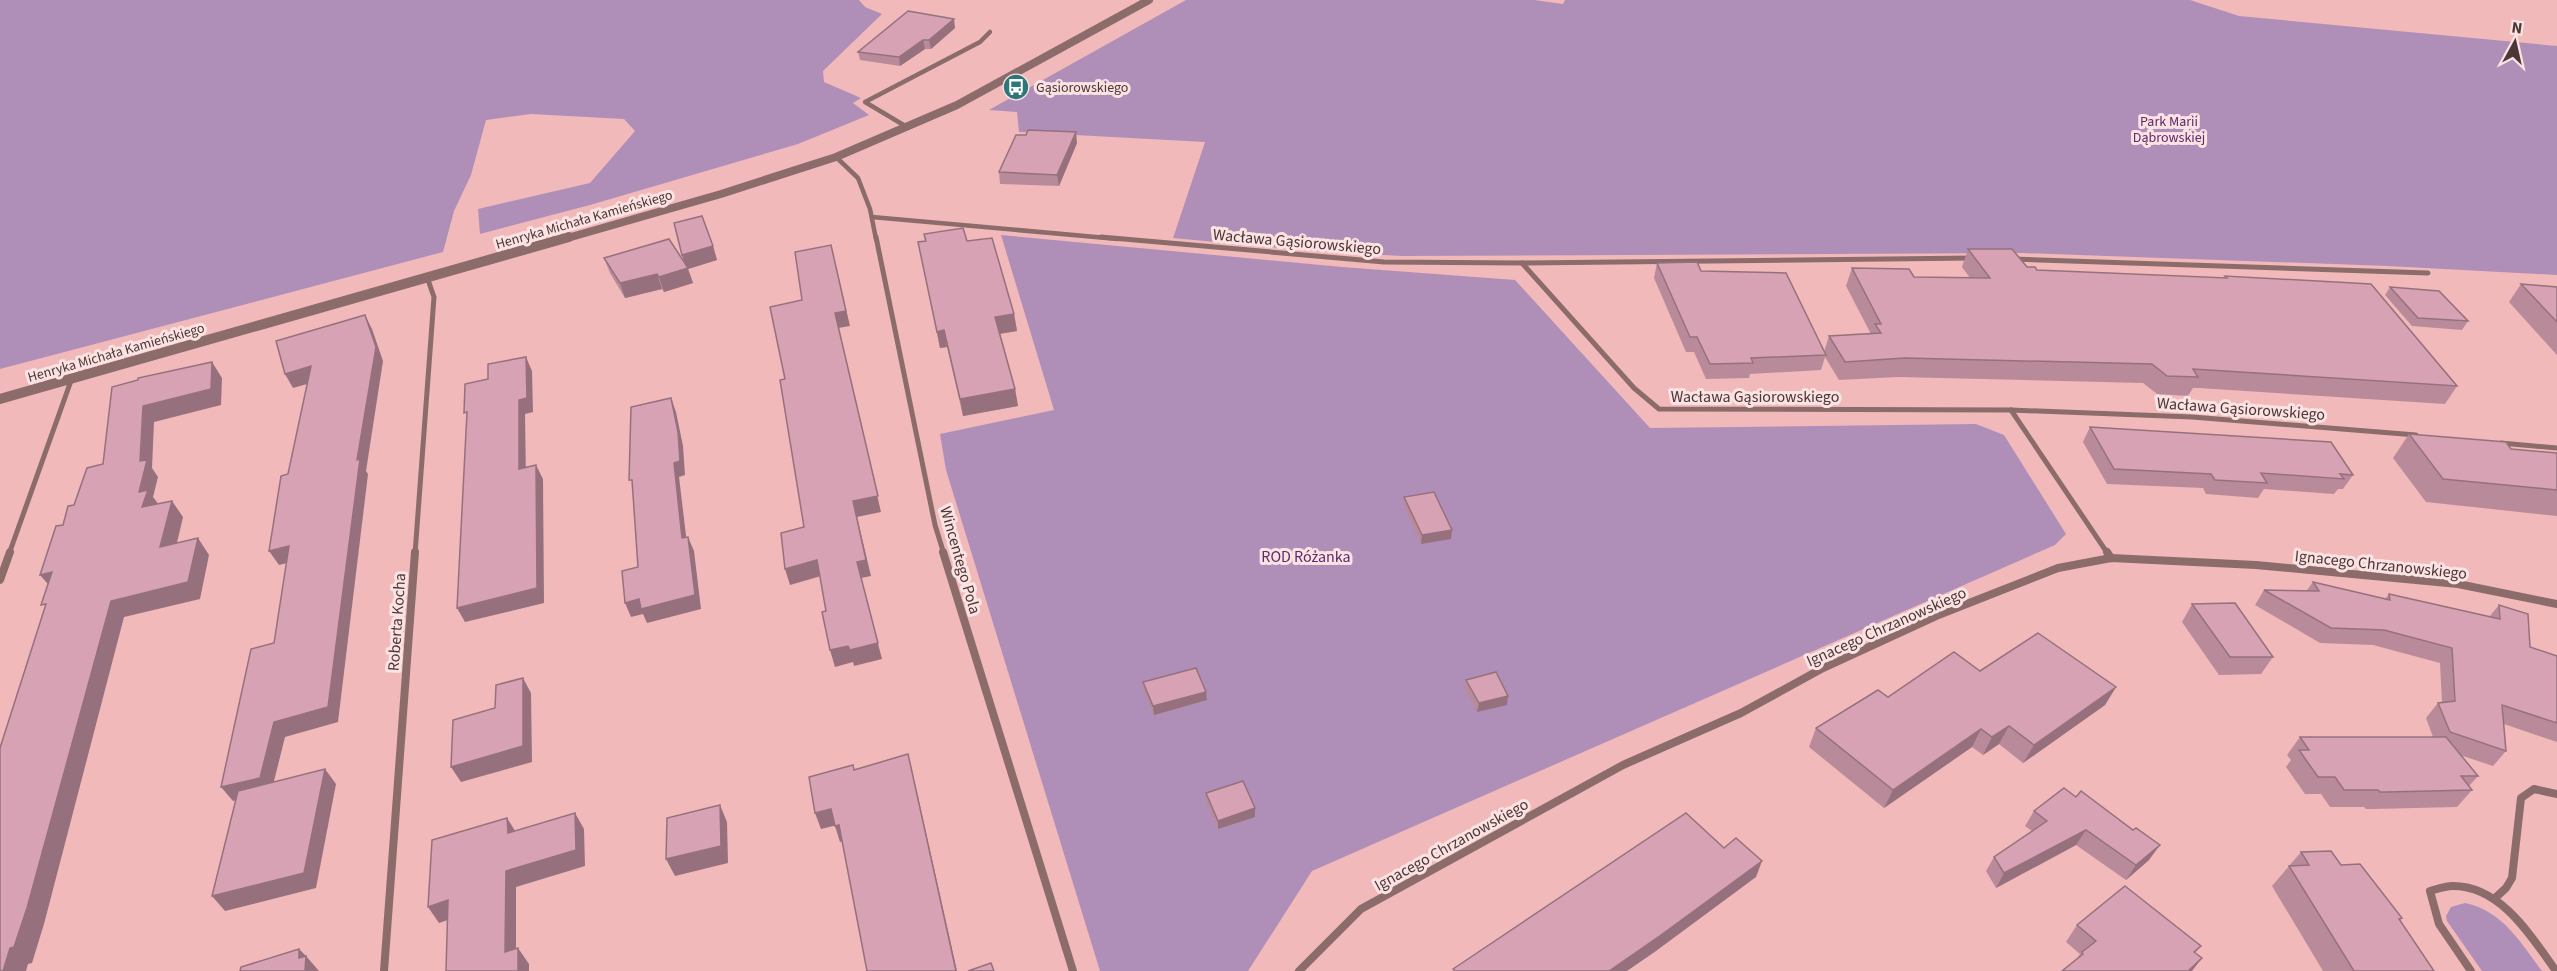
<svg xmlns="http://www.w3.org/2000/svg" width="2557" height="971" viewBox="0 0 2557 971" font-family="'Source Sans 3',sans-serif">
  <rect width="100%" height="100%" fill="#f1b9b9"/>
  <!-- green -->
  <g fill="#af8fb8">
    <path d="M0,0h859l6,7 17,7 -59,57 1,11 37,16 -8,5 16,12 -71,29 -208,61 -110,29 -2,-25 112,-26 45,-52 -11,-12 -93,-5 -45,6 -15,55 -17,36 -11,41 -443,117z"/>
    <path d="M1186,0h348l29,4 2,-4h625l49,16 318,30v229l-169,-9 -365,-13 -621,3 -88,-5 -141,-13 32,-96 -186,-10 -2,-20 -28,-2z"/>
    <path d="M1001,235l341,32 173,13 135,148 326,-4 28,11 62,99 -11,11 -743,326 -64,100h-148l-154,-501 -6,-36 114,-24z"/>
    <path d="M2465,903c38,8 55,39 77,68h-60l-35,-50 -1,-5 5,-9z"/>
  </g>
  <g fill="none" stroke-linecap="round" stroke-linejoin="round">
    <!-- minor-far2 -->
    <g stroke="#8c6b6b" stroke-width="4.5">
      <path d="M907,127l-42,-25 115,-60 10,-10"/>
      <path d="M836,157l22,21 12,31 6,30"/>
      <path d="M872,217l246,22"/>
    </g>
    <!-- minor-far1 -->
    <g stroke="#8c6b6b" stroke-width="5">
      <path d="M876,237l59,288 9,29"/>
      <path d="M1101,237l283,25 138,1 451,-5"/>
      <path d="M2013,259l415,14"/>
      <path d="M1522,263l112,125 25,21 352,1 181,7 224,18"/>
      <path d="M2011,410l97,144"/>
      <path d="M2501,443l56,5"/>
      <path d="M9,554l63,-176"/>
      <path d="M415,554l19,-257 -7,-20"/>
    </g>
    <!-- minor -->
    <g stroke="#8c6b6b" stroke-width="8">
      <path d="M943,552l130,419"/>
      <path d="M2107,552l4,6"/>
      <path d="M0,580l10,-28"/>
      <path d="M2494,899l12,-11 6,-10 9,-80 13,-9 23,5"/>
      <path d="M384,971l31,-419"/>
      <path d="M1299,971l62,-62 262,-144 118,-52 82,-45 113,-52 122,-48 53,-10 145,7 202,19 99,20"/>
      <path d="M2471,971l-32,-47 -9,-33c7,-2 15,-5 23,-5 48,0 78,50 103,85"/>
    </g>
    <!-- tertiary-far1 -->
    <path stroke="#8c6b6b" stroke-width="8" d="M564,239l157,-45 115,-37 121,-52 192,-105"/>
    <!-- tertiary -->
    <path stroke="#8c6b6b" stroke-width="10" d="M0,399l569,-162"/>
  </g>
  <!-- wall -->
  <g fill="#b98b9a">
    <path d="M955,28l-24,21h-6l-25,17 -40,-6 -2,-8z"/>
    <path d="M1026,135l51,8 -18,43 -59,-2 -1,-12z"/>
    <path d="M924,234l43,7 47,73 3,17 -17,3 15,55 3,17 -55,10 -16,-69 -7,1 -22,-106 7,-1z"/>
    <path d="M713,246l4,14 -29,9 5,14 -29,9 -2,-3 -37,9 -15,-25 -6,-15 80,4 -2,-7z"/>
    <path d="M1968,249l69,21 186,8 2,-2 232,110 -12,18 -246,-16h-6l-5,8 -31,-2 -14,-11 -245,-6 -59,3 -14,-23 -4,13 -71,4 -1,4 -43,1 -12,-27h-8l-32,-74 3,-15 44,8 123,81 5,-16 42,-2 -25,-48 6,-18 62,9 56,1 -8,-11z"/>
    <path d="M2521,284l36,3v68l-48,-53z"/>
    <path d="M2390,287l78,34 -6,9 -50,-4 -27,-31z"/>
    <path d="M2090,427l263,48 -10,14h-5l-4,5 -70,-5 -6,9 -52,-4 -3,-6 -96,-4 -24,-42z"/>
    <path d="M2409,434l102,15 46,4v63l-131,-14 -33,-44z"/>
    <path d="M1404,497l48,33 -1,9 -30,5 -17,-39z"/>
    <path d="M2313,582l72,17 4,-5 100,23 10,-12 31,42 27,9v86l-53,-18 2,27 -13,15 -33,-11 18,21 -9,10 3,4 -15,17 -85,2h-6l-2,-2h-34l-9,-13h-16l-19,-27 5,-7 -4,-5 13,-18h133l-7,-19 12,-15 4,-1 -2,-39 -67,-18 -53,-2 -65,-38 9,-15h43z"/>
    <path d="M2192,604l81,53 -12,17 -42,1 -37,-53z"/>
    <path d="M1980,671l136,16 -11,18 -82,58 -24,-19 -16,11 -11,-8 -88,61 -75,-61 7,-19 72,-31z"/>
    <path d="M1466,680l41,25 -30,7 -12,-23z"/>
    <path d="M1143,682l63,10 1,8 -53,15 -10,-24z"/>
    <path d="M2064,788l85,72 -23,20 -50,-35 -80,43 -10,-17 8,-14 38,-26 -7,-5 9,-15z"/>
    <path d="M1206,793l49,15v9l-37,12 -12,-28z"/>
    <path d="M2301,852l40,13 61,53 -2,2 34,51h-111l-51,-85z"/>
    <path d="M2077,925l124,21 -6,7 -118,6 3,-5 -14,-12z"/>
  </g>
  <!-- shaded-wall -->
  <g fill="#96717d">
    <path d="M954,19l1,9 -24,21 -2,-9z"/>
    <path d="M923,40l2,9 -25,17 -1,-9z"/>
    <path d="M1076,132l1,11 -18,43 -2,-11z"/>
    <path d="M831,245l19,81 -12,2 43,184 -24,5 14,59 -10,2 21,81 -28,7 -1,-4 -18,5 -5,-17 27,-88 -4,-61 -18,-188z"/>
    <path d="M713,246l4,14 -29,9 5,14 -29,9 -5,-15 27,-8 -4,-14z"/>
    <path d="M657,274l5,15 -37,9 -5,-15z"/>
    <path d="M1014,314l3,17 -19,3 -3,-17z"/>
    <path d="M365,315l7,14 11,32 -17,110 2,3 -30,248 -53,15 -14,56 -38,8 -12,-14 53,-65 83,-262z"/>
    <path d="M944,330l3,17 -7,1 -3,-16z"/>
    <path d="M526,357l6,14 1,41 -8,2 1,69 -7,-14v-69z"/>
    <path d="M212,362l10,16 -1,27 -67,17 -2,46 6,9 -5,20 7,9 -18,1 -3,-15 4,-86z"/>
    <path d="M311,366l7,15 -25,7 -8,-14z"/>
    <path d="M1015,389l3,17 -55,10 -3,-17z"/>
    <path d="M671,398l5,14 7,34 2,29 -6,2 9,75 -6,-14 -8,-75z"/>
    <path d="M536,465l7,14 1,124 -79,19 -8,-14z"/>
    <path d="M172,501l11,16 -11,47 -12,-17z"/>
    <path d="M1452,530l-1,9 -30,5 1,-9z"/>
    <path d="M688,537l6,14 7,58 -54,14 -4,-9 -12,3 -6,-14z"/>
    <path d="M198,538l11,17 -9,44 -76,18 -80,307 -12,39 -4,1 -2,7h-23l108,-370z"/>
    <path d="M289,546l10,14 -20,5 -10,-14z"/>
    <path d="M817,560l4,16 -31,9 -5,-16z"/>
    <path d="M52,572l2,19 -14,-16z"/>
    <path d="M523,678l8,15 1,69 -71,20 -10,-15z"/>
    <path d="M2116,687l-11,18 -82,58 11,-18z"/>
    <path d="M1206,692l1,8 -53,15 -1,-9z"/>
    <path d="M1508,696l-1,9 -30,7 2,-9z"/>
    <path d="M2009,726l-10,18 -16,11 9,-18z"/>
    <path d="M1981,729l-9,18 -88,61 9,-18z"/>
    <path d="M908,754l4,16 45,201h-1z"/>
    <path d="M325,769l11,15 -20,104 -91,23 -13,-15z"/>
    <path d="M720,805l7,17 1,41 -53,13 -9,-17z"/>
    <path d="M1255,808v9l-37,12v-8z"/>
    <path d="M831,809l6,16 -16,4 -6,-16z"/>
    <path d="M575,813l9,16 1,37 -69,21v81l-11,-16 1,-81z"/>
    <path d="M507,818l10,16 -9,-1z"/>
    <path d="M839,825l6,15 -5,2 -5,-16z"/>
    <path d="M2086,830l-10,15 -80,43 8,-15z"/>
    <path d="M2160,845l-11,15 -23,20 10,-15z"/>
    <path d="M1762,861l-6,16 -100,74 -29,20h-18z"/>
    <path d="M448,900l11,16 -20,7 -11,-16z"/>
    <path d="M518,948l11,16v7h-11z"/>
    <path d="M299,949l7,7 13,15h-14l-6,-13z"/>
    <path d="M2202,958l-10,13h-4z"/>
  </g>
  <!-- building -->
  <g fill="#d7a2b3" stroke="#96717d" stroke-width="1.5">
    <path d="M908,11l46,8 -25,21h-6l-24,17 -41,-5z"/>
    <path d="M1028,130l48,2 -19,43 -58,-3 17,-37h10z"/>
    <path d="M702,216l11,30 -31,9 -8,-32z"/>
    <path d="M963,228l4,13 25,-3 22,76 -19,3 20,72 -55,10 -16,-69 -7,2 -19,-90 8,-1 -2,-7z"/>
    <path d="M669,239l19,29 -29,9 -2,-3 -37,9 -16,-25z"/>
    <path d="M831,245l15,66 -11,2 43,183 -25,5 13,59 -9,2 21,81 -28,7 -2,-4 -18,4 -8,-38 4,-1 -9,-51 -32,9 -4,-36 23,-6 -24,-147 5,-1 -15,-72 32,-7 -7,-48z"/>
    <path d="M1968,249h44l15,18h8l2,3 190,8 -2,-2 146,8 86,102 -248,-16 -16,-1 5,8 -31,-1 -15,-12 -247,-6 -60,4 -16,-26 52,-3 -6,-9h6l-29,-56 57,1 5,8 76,1z"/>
    <path d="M1697,262l4,9 85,2 40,82 -75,3 2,5 -43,1 -13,-27h-7l-33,-74z"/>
    <path d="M2521,284l36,3v35z"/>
    <path d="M2390,287l49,4 29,30 -50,-3z"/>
    <path d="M365,315l11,32 -19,113 3,-1 -32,248 -54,15 -14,56 -39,9 30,-138 23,-6 15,-97 -20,5 12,-75 7,-2 23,-108 -26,8 -9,-33z"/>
    <path d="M526,357l1,41 -8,2v69l17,-4 1,123 -80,20 10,-196 -3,1 1,-29 23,-5v-15z"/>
    <path d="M212,362l-1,27 -68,17 -3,55 7,-1 -8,32 9,-2 -6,17 30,-6 -12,46 38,-9 -10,44 -77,19 -84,307 -13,39 -4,1 -7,23h-3v-223l46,-144 -5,1 11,-33 -12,3 16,-49 7,-1 5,-19 6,-1 13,-37 16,-4 9,-77 26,-7v-2z"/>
    <path d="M671,398l7,34 2,29 -6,2 8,75 6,-1 7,58 -54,14 -2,-10 -14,4 -3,-32 16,-4 -6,-87h-3l2,-73z"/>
    <path d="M2090,427l241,15 22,33 -13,-1 4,5 -83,-6 6,10 -52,-3 -4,-6 -97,-5z"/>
    <path d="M2409,434l97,8 5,7 46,4v37l-114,-11z"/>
    <path d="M1434,492l18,38 -30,5 -18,-38z"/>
    <path d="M2313,582l77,18 -1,-6 111,25 -1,-14 29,9 2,33 27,9v67l-55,-18 4,46 -56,-19 -12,-29 17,-2 -3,-53 -68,-18 -53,-2 -67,-38 55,1z"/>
    <path d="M2235,603l38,54h-43l-38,-53z"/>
    <path d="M2038,633l78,54 -82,58 -25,-19 -17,11 -11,-8 -88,61 -77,-62 62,-38 10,7 66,-45 26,19z"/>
    <path d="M1196,668l10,24 -53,14 -10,-24z"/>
    <path d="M1496,672l12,24 -29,7 -13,-23z"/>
    <path d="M523,678v68l-72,21 2,-47 42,-12 1,-23z"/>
    <path d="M2300,737h146l32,39h-17l11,14 -85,2h-7l-2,-2h-34l-9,-13h-17l-19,-27h10z"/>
    <path d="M908,754l48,217h-89l-28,-146 -4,1 -4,-17 -16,4 -6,-36 44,-12 1,5z"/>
    <path d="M325,769l-21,104 -92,23 26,-105z"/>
    <path d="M1243,781l12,27 -37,13 -12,-28z"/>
    <path d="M2064,788l12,9 5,-6 52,39 3,-2 24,17 -24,20 -50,-35 -82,43 -10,-16 53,-36 -13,-10z"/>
    <path d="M720,805l1,41 -55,13 1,-41z"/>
    <path d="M575,813l1,37 -70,21 -1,81 13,-4v23h-72l2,-71 -20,7 4,-67 75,-22 1,15z"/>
    <path d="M1686,813l38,35 12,-10 26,23 -101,74 -52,36h-154l-2,-2z"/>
    <path d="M2331,851l10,14 19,-1 42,54 -3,1 35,52h-80l-65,-105 20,-1 -8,-13z"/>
    <path d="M2125,886l76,60 -7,6 8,6 -14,13h-126l21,-17 -1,-2 14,-11 -19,-16z"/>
    <path d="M299,949v9l7,-2 -1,15h-65l1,-4z"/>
    <path d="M991,963l3,8h-26z"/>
  </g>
  <!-- icons -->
  <defs>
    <g id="bus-disc" transform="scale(1.35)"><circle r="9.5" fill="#2d777a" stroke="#fbe3e3"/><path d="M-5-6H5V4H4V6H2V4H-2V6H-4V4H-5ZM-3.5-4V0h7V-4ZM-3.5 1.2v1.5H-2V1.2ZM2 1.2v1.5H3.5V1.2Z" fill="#fff"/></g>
  </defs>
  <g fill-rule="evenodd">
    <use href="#bus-disc" x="1016" y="87"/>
  </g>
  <g text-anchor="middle" stroke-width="6" stroke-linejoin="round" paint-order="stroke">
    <!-- far-poi labels -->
    <g font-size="14" fill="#4d3636" stroke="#fbe3e3" text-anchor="start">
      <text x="1036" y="92">Gąsiorowskiego</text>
    </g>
    <!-- far-park labels -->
    <g font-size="14" fill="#5e296d" stroke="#fbe3e3">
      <text x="2169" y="126">Park Marii<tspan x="2169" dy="16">Dąbrowskiej</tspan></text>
    </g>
    <!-- far-street labels -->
    <g font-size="14" fill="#4d3636" stroke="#fbe3e3">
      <text transform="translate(584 219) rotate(-16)" y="5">Henryka Michała Kamieńskiego</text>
      <text transform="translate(116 352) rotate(-16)" y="5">Henryka Michała Kamieńskiego</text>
    </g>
    <!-- street labels -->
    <g font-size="16" fill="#4d3636" stroke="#fbe3e3">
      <text transform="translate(1297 241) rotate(5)" y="6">Wacława Gąsiorowskiego</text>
      <text x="1755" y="402">Wacława Gąsiorowskiego</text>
      <text transform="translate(2241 408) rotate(4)" y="6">Wacława Gąsiorowskiego</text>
      <text transform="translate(961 560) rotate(74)" y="6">Wincentego Pola</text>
      <text transform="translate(2381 564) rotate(6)" y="6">Ignacego Chrzanowskiego</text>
      <text transform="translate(396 622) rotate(-86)" y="6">Roberta Kocha</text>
      <text transform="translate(1886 626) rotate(-24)" y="6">Ignacego Chrzanowskiego</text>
      <text transform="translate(1451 844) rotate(-29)" y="6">Ignacego Chrzanowskiego</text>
    </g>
    <!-- park labels -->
    <g font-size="16" fill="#5e296d" stroke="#fbe3e3">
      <text x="1306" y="562">ROD Różanka</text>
    </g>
  </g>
  <!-- north arrow -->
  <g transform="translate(2515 42) rotate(8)" stroke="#fbe3e3" stroke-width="4.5" paint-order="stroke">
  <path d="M0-4.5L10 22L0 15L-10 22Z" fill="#4d3636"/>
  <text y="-9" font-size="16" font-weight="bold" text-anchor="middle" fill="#4d3636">N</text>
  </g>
</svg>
